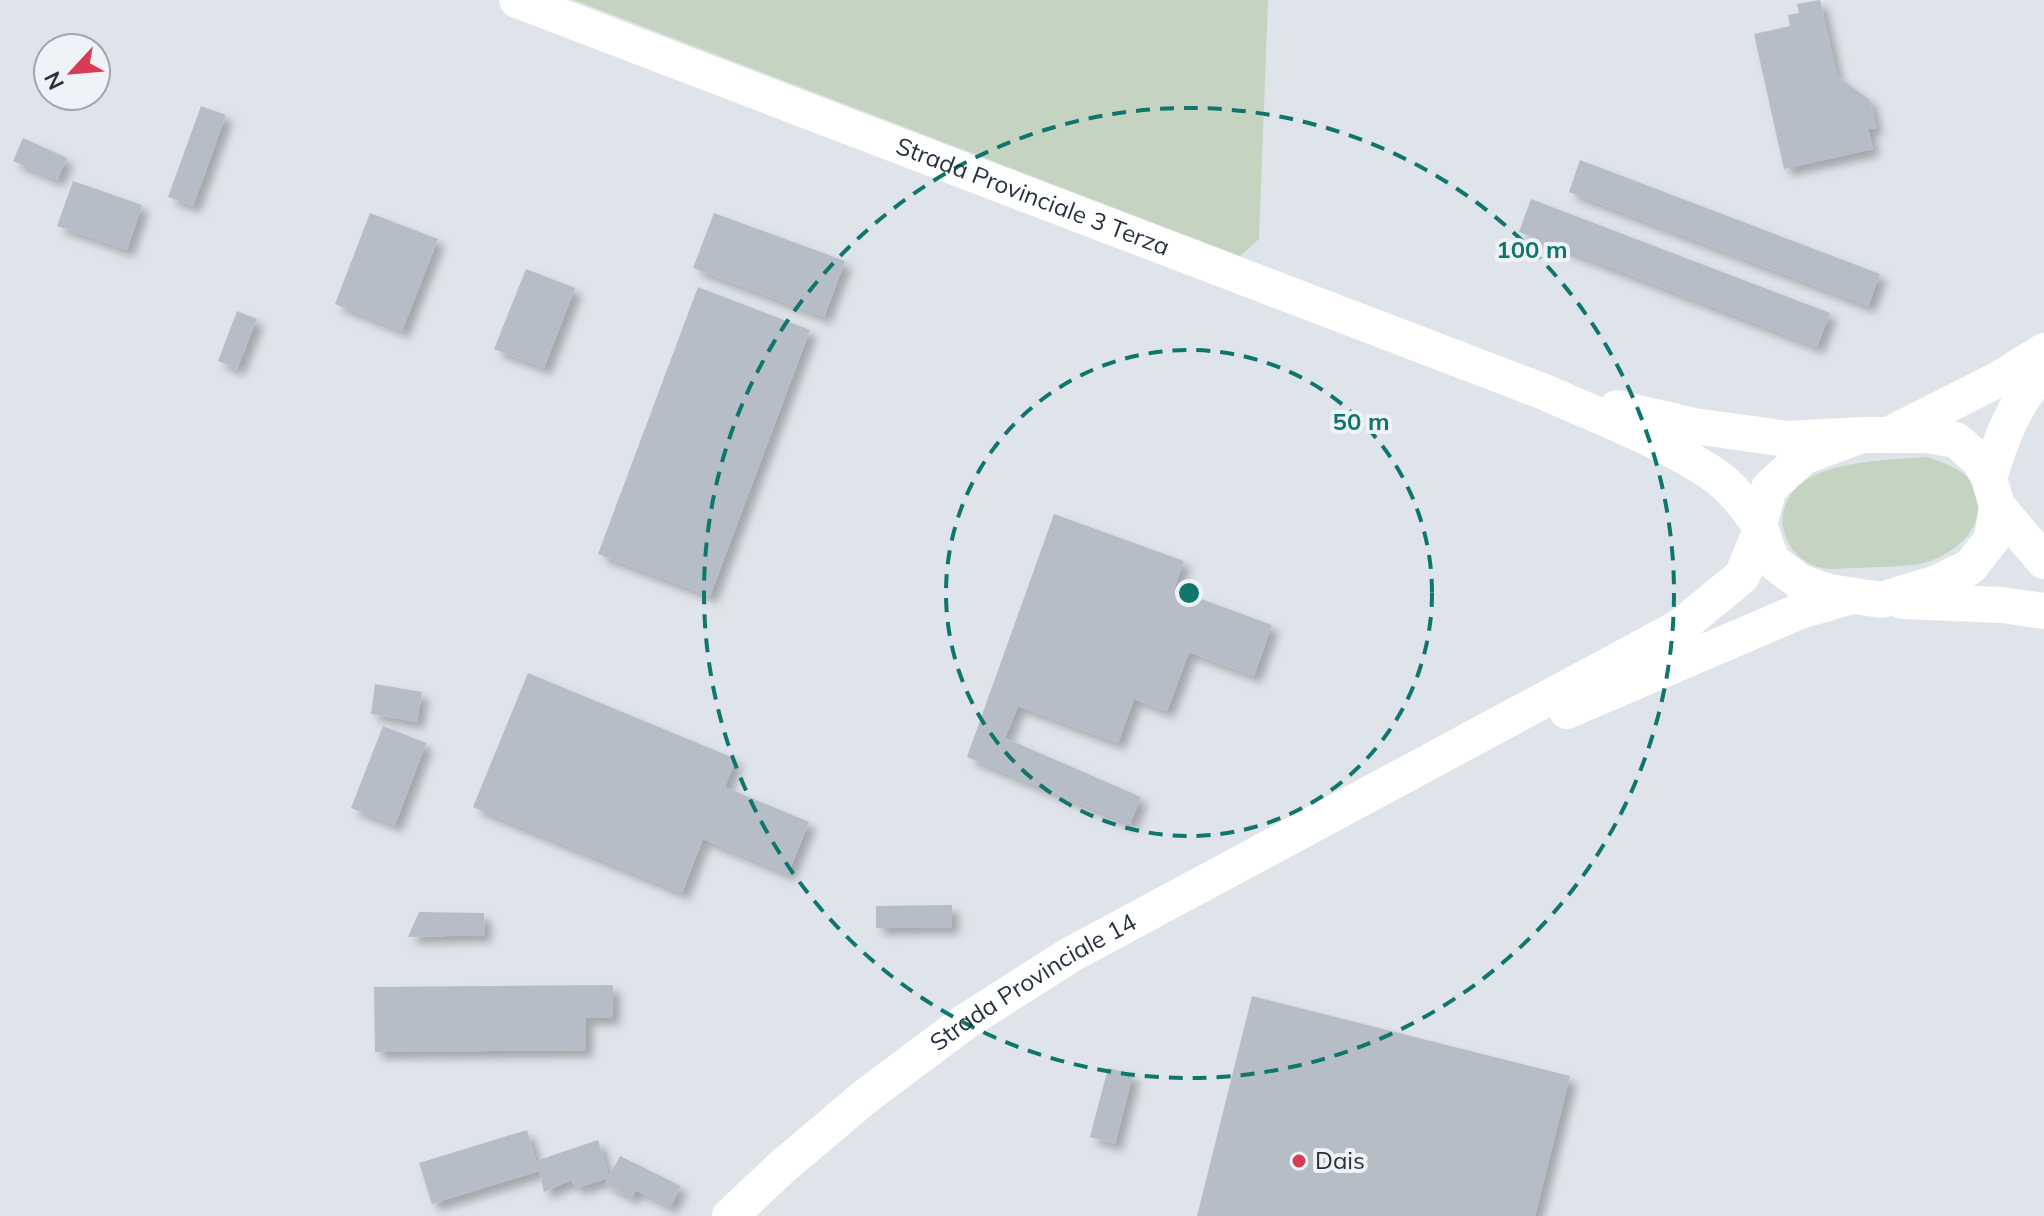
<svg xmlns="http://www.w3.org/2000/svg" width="2044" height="1216" viewBox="0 0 2044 1216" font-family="Mulish,sans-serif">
  <defs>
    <filter id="shadow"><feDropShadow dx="7" dy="7" stdDeviation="4" flood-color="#0004"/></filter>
  </defs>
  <rect width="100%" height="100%" fill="#dfe4ea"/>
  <!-- green -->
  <g fill="#c5d4c0">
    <path d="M574,0h694l-9,239 -19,17z"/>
    <path d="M1927,457c16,6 32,10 43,23 3,4 5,11 6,16 10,32 -21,57 -49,66 -18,6 -69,5 -91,7 -48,3 -74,-56 -33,-87 31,-22 87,-22 124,-25z"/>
  </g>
  <!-- building -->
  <g fill="#b6bdc7" filter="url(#shadow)">
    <path d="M1820,0l17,76 33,24 6,28 -8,1 5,20 -89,20 -30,-135 36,-8 -2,-11 11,-2 -2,-9z"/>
    <path d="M201,106l25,9 -33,91 -25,-9z"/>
    <path d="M23,138l44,20 -10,22 -44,-19z"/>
    <path d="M1580,160l300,114 -12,32 -299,-114z"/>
    <path d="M73,181l69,24 -15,45 -70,-24z"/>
    <path d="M1531,199l299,114 -13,34 -298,-115z"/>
    <path d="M370,213l68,26 -36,92 -67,-27z"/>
    <path d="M714,213l131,48 -21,56 -131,-49z"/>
    <path d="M526,269l49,19 -31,80 -50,-19z"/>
    <path d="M698,287l112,43 -100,266 -112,-42z"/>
    <path d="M237,311l20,8 -20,50 -19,-8z"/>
    <path d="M1054,514l130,47 -10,28 98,36 -18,51 -65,-24 -22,59 -33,-12 -16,44 -100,-37 -13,32 136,59 -11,27 -163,-67z"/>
    <path d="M528,673l208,86 -11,28 84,35 -21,52 -85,-35 -21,54 -209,-86z"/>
    <path d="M375,684l47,8 -5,30 -46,-8z"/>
    <path d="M383,726l43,17 -31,82 -44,-17z"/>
    <path d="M952,905v22l-76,1v-22z"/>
    <path d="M419,912l65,1 1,22 -77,2z"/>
    <path d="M613,985v33h-27v32l-211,2 -1,-65z"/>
    <path d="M1252,996l318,80 -35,140h-338z"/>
    <path d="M1108,1068l25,6 -18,70 -25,-7z"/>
    <path d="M527,1130l9,31 62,-21 11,38 -33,10 -5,-8 -27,12 -5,-21 -107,33 -13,-41z"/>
    <path d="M620,1156l61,30 -11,21 -34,-17 -4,8 -27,-14z"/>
  </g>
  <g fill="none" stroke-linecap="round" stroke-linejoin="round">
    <!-- secondary -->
    <g stroke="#fff" stroke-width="36">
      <path id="s1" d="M517,0l1030,393c55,25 115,47 166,81 19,13 32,31 46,50"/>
      <path d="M1617,408l77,18 93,13 75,-4h65l29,5 24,21 9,17 8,28 -5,33 -22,28 -33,16 -56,17 -52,-8 -29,-10 -29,-22 -12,-36 10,-36 34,-31 59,-22"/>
      <path d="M1894,432l105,-53 45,-28"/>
      <path d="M1989,478c12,-40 26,-77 55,-107"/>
      <path d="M1997,506l47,55"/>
      <path d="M1902,601l100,4 42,6"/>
      <path d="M1567,711l233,-100 49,-14"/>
      <path id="s2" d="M730,1216l52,-49 84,-71 99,-74 105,-67 610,-328 62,-51 19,-46"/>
    </g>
  </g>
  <!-- distance rings -->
  <g fill="none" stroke="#0f766e" stroke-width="4" stroke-dasharray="14 10">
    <circle cx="1189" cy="593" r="243"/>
    <circle cx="1189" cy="593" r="485"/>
  </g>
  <!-- markers -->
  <circle fill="#d93b55" stroke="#eff3f7" stroke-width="3" cx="1299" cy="1161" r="8"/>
  <g text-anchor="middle" stroke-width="8" stroke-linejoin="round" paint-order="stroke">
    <!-- street labels -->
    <g font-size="24" fill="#273142" stroke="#eff3f7">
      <text dy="8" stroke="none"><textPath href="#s1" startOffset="552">Strada Provinciale 3 Terza</textPath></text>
      <text dy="8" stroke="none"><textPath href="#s2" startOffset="384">Strada Provinciale 14</textPath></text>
    </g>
    <!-- poi labels -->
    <g font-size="24" fill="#273142" stroke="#eff3f7" text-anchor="start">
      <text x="1315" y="1169">Dais</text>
    </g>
  </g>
  <circle cx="1189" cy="593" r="12" fill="#0f766e" stroke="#eff3f7" stroke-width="4"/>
  <g font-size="24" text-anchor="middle" font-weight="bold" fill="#0f766e" stroke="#eff3f7" stroke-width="8" stroke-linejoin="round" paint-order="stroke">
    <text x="1532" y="258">100 m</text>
    <text x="1361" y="430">50 m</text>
  </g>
  <!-- north arrow -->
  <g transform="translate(72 72) rotate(244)"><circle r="38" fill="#eff3f7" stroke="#9fa5af" stroke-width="2"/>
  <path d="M0-6L14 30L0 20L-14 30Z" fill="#d93b55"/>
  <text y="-12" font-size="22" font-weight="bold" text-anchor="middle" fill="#273142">N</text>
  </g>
</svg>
